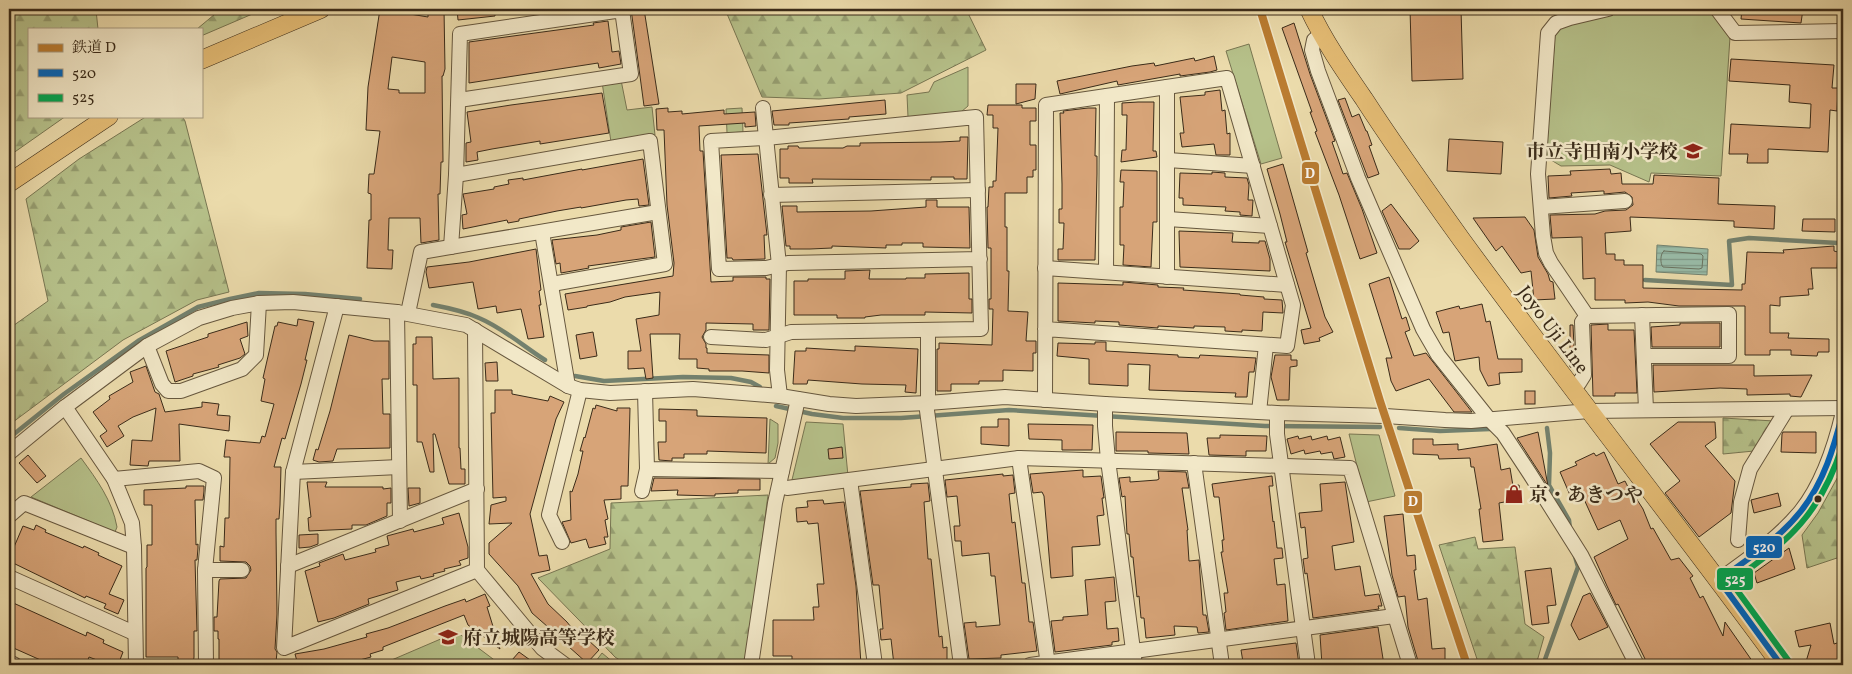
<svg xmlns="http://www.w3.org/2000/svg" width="1852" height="674" viewBox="0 0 1852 674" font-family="Vollkorn,'Noto Serif JP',serif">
  <defs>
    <pattern id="forest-firs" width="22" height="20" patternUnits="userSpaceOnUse" patternTransform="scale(1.25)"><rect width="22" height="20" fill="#b6c18a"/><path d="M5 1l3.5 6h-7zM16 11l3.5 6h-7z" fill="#959d70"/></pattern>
    <pattern id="water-rules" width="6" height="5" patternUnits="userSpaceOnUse" patternTransform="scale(1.25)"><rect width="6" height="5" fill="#99bba7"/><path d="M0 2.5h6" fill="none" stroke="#7e9887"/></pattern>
  </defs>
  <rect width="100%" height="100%" fill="#ebdbab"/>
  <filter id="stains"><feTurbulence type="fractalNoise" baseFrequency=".004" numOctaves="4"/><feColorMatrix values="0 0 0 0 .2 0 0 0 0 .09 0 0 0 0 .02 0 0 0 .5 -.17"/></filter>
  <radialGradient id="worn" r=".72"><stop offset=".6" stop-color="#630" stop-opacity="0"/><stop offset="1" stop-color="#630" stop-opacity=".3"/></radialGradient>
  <!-- green -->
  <g fill="#b6c18a" stroke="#787652">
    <path d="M1641,9l71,1 18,27 -9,139 -70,-3 -2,9 -39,-17 -49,1 -15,-9 9,-123 5,-6 11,-5z"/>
    <path d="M1249,44l33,114 -21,6 -35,-113z"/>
    <path d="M968,67v39l-7,6 -53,5 -1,-22 22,-3 5,-10z"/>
    <path d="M621,80l6,30 25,-3 3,28 -44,7 -9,-60z"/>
    <path d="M742,108l1,24 -16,1 -1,-24z"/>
    <path d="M770,419l8,5v19l-3,15 -7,6z"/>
    <path d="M806,422l37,2 5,52 -57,8z"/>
    <path d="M1349,434l30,1 16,61 -29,6z"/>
    <path d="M81,458c16,22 31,42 36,69l-2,5 -84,-35z"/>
    <path d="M457,632l44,33h-121z"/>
    <path d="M602,653l12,10 -2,2h-19z"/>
  </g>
  <!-- forest -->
  <g fill="url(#forest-firs)" stroke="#787652">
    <path d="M9,9h89l-2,1 2,19h-69v87h37l-57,40z"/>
    <path d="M221,9h43l-63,27v-7h-4z"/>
    <path d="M725,9h241l20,41 -85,43 -82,6 -57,-2z"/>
    <path d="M147,116h35l3,5 44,171 -32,8 -74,40 -114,85v-98l1,1 38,-27 -22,-102 53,-40z"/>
    <path d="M1723,418l51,3 -20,30 -31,3z"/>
    <path d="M1840,473l3,24v59l-36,12 -5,-33 16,-22z"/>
    <path d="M768,495l-22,170h-119l-12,-8 -77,-79 72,-29 1,-46z"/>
    <path d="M1475,537l3,12 37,-2 10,77 19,13 -8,28h-57l-40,-120z"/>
  </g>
  <!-- water -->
  <path fill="url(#water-rules)" stroke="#73816e" d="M1657,245l51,4 -1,26 -51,-3z"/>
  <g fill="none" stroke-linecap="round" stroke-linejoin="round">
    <!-- shore -->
    <path stroke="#6a7360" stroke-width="1" d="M1664,251l37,3 2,2 -1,12 -3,1 -36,-2c-3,-3 -3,-14 1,-16z"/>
    <!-- stream -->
    <g stroke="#73816e" stroke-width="4.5">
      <path d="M1645,280l87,5 -3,-44 20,-3 89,5"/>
      <path d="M433,305c16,3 31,6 46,13 24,10 44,28 66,42"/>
      <path d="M575,376l29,5 79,-4 48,1 20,4 9,5"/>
      <path d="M776,406l36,8 31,4h58l108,-8 256,16 115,1"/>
      <path d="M1399,428l41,3 50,-2"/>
      <path d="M1547,428l3,25 -1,32 20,35 1,9"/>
      <path d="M9,438l55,-44 74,-53 60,-34 32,-8 29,-6 46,1 55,5"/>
      <path d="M1543,665l35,-98 -4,-14"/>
    </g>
  </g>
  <!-- building -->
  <g fill="#d7a478" stroke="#3a2b19" fill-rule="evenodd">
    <path d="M380,9l48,8v-8h16l1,60 -2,7h-1l1,86h-2l-1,32h-2l1,46 -18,3 -1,-25h-31l-1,32h5l-1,19 -25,-1 2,-48h2v-26l-3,-1 1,-19h5l6,-43 -14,-1 2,-43zM392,57l33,5v31h-26v-3l-11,-1z"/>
    <path d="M457,9h38v7l-37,4z"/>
    <path d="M631,9h13l15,95 -15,2z"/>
    <path d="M1410,9h51l2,70 -51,2z"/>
    <path d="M1742,9h61l-2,14 -60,-4z"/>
    <path d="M608,21l4,31 7,-1 2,13 -22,4 -1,-5 -129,20v-41l125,-17 -1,-2z"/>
    <path d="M1294,23l16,51 25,67 -3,1 6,17 5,15 4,-1 15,36 15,44 -17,6 -21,-64 -24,-63 2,-1 -7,-19h2l-30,-84z"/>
    <path d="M1214,56l3,14 -7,2 -30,4v-2l-62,11 -1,-4 -57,13 -3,-13 75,-15 22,-3 1,3 39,-8 1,3z"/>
    <path d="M1731,59l103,6 -2,23h6l-1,23 -7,-1 -2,42 -60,-3v14h-21l1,-9h-19l2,-30 79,4 1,-24 -22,-2 1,-17 -61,-4z"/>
    <path d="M1016,84h20l-1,15 -19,5z"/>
    <path d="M1220,90l2,21 3,-1 2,24 3,-1v22h-14l-2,-11 -32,3 -2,-14h4l-4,-36 25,-2v-3z"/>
    <path d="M602,93l7,40 -69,11v-3l-48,8 -15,3 1,8 -12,2v-19l5,-1 -4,-30 44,-7z"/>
    <path d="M1345,98l7,19 7,-3 7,17h1l5,14 -3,1 10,28 -11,4 -30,-78z"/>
    <path d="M885,100l1,14 -37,3v2l-60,4v2h-15l-2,-14z"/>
    <path d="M1138,102h16l-1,49h3l1,6 -36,5 1,-12h4l1,-35h-5v-12z"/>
    <path d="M988,105h34v3h14v13h-6v24h6v25h-3v7h-6v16h-22v34h2v44h2l-1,40 20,1 -2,29h10v12h-3v18l-30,-1v11h-24v3h-28v7h-14v-42h2v-6l53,2 1,-36h-4v-10h2v-51h-3l-1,-41h1l1,-20h4v-6h3l2,-53h-5v-13h-6z"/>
    <path d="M668,108v4l14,-1v3l42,-4v4l31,-2 1,14 -11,1v-4l-46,3 1,25h3l8,131 22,-1v-4h33v2h4l-1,51h-16v-6l-47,-1v7l-4,7 4,7v4h1v5l62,2v18l-27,-2h-33v-2l-12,-1v-9h-18l1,-25h-30l3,44 -7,1 -2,-11 -16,1v-18h13l-5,-32 23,-4 1,-23 -35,5 -15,5 -23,4v1l-19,3 -3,-16 108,-18 1,-13 -7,-58 -3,-75h-7l-1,-21z"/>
    <path d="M1088,108h8l-1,48h2v18l-2,86h-37v-11h5l1,-26h-5v-14h3v-25l-2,-71h4l-1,-2z"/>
    <path d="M960,137h8l-1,42h-13v-2h-23v3l-119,-1 1,4h-24v-5h-9v-29h8v-3h10l1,2h44l4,-2h13v-3l80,-1 20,-1z"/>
    <path d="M1449,139l54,3 -2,32 -54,-3z"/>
    <path d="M758,154l9,81h-3l1,24 -32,1 -1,-2h-5l-6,-103z"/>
    <path d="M643,159l6,46 -10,1 -1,-7 -12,1 -45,8v-1l-24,4 -38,8v2l-11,2 -1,-3 -44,9 -1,-14 5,-1 -4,-20 31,-5v-2l15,-3 -1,-4 15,-2v2l59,-11v1z"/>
    <path d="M1283,164l25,88 -2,1 10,34 9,30 8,15 -14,6 1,3 -16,3 -3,-14 10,-2 -26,-86h2l-7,-28 -13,-45z"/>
    <path d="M1610,169l1,5 10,-1 1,11h31l1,-9 65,3 -1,26 57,2 -1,23 -40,-2v-6l-104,-4 1,14 -26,2 1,21h9v6h9v5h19v23l99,2v-6h3l2,-32 37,1 -1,-3 51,-4v5l4,1 -1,16h-26l2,21h-5l1,6 -29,2v9l-10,-1v28h19l-1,5 41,1v13h-11l-1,4 -26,-1v-5h-21v5h-25v-49h-66l-31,-4 -23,1v-3h-30v-22l-12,1 -1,-42 -30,1 -2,-23 45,-1 10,-3 21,-1 7,-5 -1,-8 -7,-5 -21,2v-3h-2l-31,2 1,3 -23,2 -1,-22 23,-1 -1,-4z"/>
    <path d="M1121,170l36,1v51h-4l-2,45 -28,-2 1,-20h-4v-38h3l1,-25h-4z"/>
    <path d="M1212,172l13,1v4l22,1 2,7 -1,15h5l-1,16 -12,-1v-3l-15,-1 1,-4 -43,-2v-7h-4l1,-25 32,1z"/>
    <path d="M926,200h11v7h32l1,41 -47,-1v-4h-21v2h-16v3l-54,-2v2l-22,1h-20v-3h-4l-4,-40h15v6l74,-1 55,-4z"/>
    <path d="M1391,204l28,37 -9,8h-11l-17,-38z"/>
    <path d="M1525,217l9,13 4,27 10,17 2,7 3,1 2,17 -21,1 -3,-29 -10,2 -19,-27 -6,5 -23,-33z"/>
    <path d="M1803,219h32v13l-33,-1z"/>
    <path d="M651,222l4,35 -67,9 1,2 -28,5 -1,-10 -4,1 -4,-24 45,-5 24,-5v-3z"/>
    <path d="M1179,231l54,2 -1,9 27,1v-2h6l5,18v12l-90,-4z"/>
    <path d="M536,249l5,41 -2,1 2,14h-2l5,32 -16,2 -7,-30 -24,4 -1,-7 -18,3 -5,-27 -44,6 -3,-16 1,-5 42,-5z"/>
    <path d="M870,270l-1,9h37v-1h19v-4l44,-1v26h3v14l-47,-1v3h-44l-16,2v1h-28v-3h-43v-34h14v-2h37v-8z"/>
    <path d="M1389,277l13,42 4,-2 4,13 -5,2 9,24 12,-3 46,59h-18l-25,-33 -33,12 -5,-10 -5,-23h6l-23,-74z"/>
    <path d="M1123,282l35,3v2l26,1 -1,2 57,4v1l24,2v2l18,1 1,13 -20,-1 -1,19 -20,-1v2l-17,-1v-4l-31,-1v2l-36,-2v2l-39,-3v-3l-24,-1v2l-37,-2v-38l65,2z"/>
    <path d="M1482,304l4,18 4,-1 8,38h24v13l-23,1 1,11 -12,2 -8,-16 -1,-13 -24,4 -6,-29 -6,1 -7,-21 23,-6 1,3z"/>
    <path d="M298,319l16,3 -9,38h2l-6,24 -16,55 -3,-1 -8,29h7l-1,38 -1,14h-3v13l1,82 -2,35 2,3 -1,10 -35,-1v4h-22v-26h-1v-8h-4v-14h3l2,-36 1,-2 26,-1 5,-8 -1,-4 -4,-4 -26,-1v-15l4,1 1,-29h4l1,-61h-6l2,-17 34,3 2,-7 3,1 9,-33 -13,-3 4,-22 -2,-1 12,-52h2l1,-4 19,4z"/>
    <path d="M247,322l1,14 -8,3 5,15 -5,4 -22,7 1,2 -26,7v2l-18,6 -9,-31 42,-14v-3z"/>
    <path d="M1680,323h40v24h-68l-1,-20 29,-2z"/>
    <path d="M1608,324v6h26l3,63h-22v3h-22l-2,-71z"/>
    <path d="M1570,325h3l2,43 -5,-1z"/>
    <path d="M593,332l4,24 -17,3 -4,-24z"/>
    <path d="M349,335l25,6h15v38h-7l1,35h7v34l-53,1 -4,12 -14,1 -6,-2 3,-11 2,1 12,-39z"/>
    <path d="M416,337h16l1,42 26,-1v70h1l1,21h4v15h-16l-14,-50h-2l1,38h-4l-8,-30h-5v-57h-4v-41h3z"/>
    <path d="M1095,342h11v9l72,4v2l21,1 1,-3 56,3 -2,14h-5l-2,25h-12l1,-4 -87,-3 1,-25 -22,-1v22l-39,-2v-25l-32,-3 1,-13 37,1z"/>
    <path d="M855,346l63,3 -2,44 -11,-1 1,-7 -44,-1 -54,-4 -1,4h-14l2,-33h11v-3l49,3z"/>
    <path d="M1275,355h16v5h6v6l-7,1 -1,33h-12l-6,-23z"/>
    <path d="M497,362l1,19h-12l-1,-18z"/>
    <path d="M1653,365h101v11l58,-1 -11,22 -11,-1v-2l-43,1v-6l-27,-1 -66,4z"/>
    <path d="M146,366l9,26 4,2 6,18 37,-5v-5l17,2 -2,11 13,1 -1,15 -50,-7 1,37h-31l-1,5 -18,-1 2,-25 20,1 4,-33 -23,9 -15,9 6,10 -17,11 -7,-11 7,-5 -14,-19 17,-13 -1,-3 24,-14 -3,-10z"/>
    <path d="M495,390h17v4l36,7 2,-5 14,6 -8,17 -26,95 9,42 8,-1 3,15 -19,4 17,30 19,18 8,10 2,-2 22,20 -12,13 -28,-25 -2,1 -9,-12 -16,-14 -14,-27 -29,-32v-11l23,-20 -23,1 2,-19 15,-4v-4l-13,1 -2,-85h4z"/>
    <rect x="1525" y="391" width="10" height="13"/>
    <path d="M596,405l21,6v-3h13l-2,78h-7v13l-17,1 4,19 -3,1 3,17h-4l2,7 -17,4 -3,-9 -15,4 -9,-21 9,-2 -1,-29 2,1 6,-18 5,-23h-3l4,-14 1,1 8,-30 2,1z"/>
    <path d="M659,409l38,1v6l70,2 -1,35 -59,-2v3h-23v4h-12v3l-13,-1 -1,-18h8v-21h-7z"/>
    <path d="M998,419h11v27l-28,-2v-17h17z"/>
    <path d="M1678,422h37l1,16 -11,8 30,35 -4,32 -32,24 -34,-44 15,-12 -30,-37z"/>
    <path d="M1028,424l65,1 -1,25h-30v-10l-33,-1z"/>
    <path d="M1116,432l71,1 2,21 -41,-1v-2h-32z"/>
    <path d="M1538,432l10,54 -31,-48z"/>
    <path d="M1783,432h33v21l-35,-1 1,-18z"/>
    <path d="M1220,435l47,1 -1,15h-20v5l-37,-1 -2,-17h13z"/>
    <path d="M1298,436l1,3 12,-3 1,4 15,-4 1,4 12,-3 5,20 -11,2 -2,-7 -11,2 -1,-3 -15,3 -1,-4 -13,4 -4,-15z"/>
    <path d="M1413,439h20v6l25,-1v6l39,-6 4,26 9,-2 3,18 6,-1 2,14 -22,4 4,37 -20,2 -4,-33h2l-7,-42h-3l-1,-9 -31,1 -1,-4 -25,-1z"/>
    <path d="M842,447l1,11 -14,1 -1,-10z"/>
    <path d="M1604,452l14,32 7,-3 7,14h2l9,14 8,20 2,-1 18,32 8,-2 14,18 -3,2 10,20 3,-2 20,40 2,-14 30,43h-107l-30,-61 -2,1 -9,-19 -13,-29 34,-18 -8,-19 -22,10 -15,-33 -10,5 -13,-30 17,-7 -2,-3 19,-9 2,3z"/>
    <path d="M28,455l18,21 -9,7 -18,-20z"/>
    <path d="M1083,470v7l18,-1 3,22h-2l2,17 -7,1 3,29 -28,2 1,29 -22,2 -7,-82 -2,-4 -9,1 -3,-19z"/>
    <path d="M1158,471l28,1 3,16h-7l6,42h-1l2,31 10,-1 4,55h3l3,17 -11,1 -1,-6 -23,-1 1,9 -29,3 -2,-20h-3l-2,-22 -2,1 -4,-40h-2l-2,-23h-2l-2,-38 -3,1 -3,-19 11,-1v5l27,-2 2,-1z"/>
    <path d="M1003,474v2l10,-1 2,18 -6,1 3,29 3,-1 7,61h3l4,39h4l4,29 -36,4v3l-32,1 -5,-36 12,-1v5l24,-2 -5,-49h-4l-2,-23 -27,3 -1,-15h-6l-1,-15h6l-3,-30 -10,1 -2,-17z"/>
    <path d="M1272,476l1,10h-4l4,36 1,-1 3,27h5l1,10 -9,1 3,26 8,-1 3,37 -62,9 -2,-17 2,-1 -2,-19h4l-7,-41h2l-1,-12h2l-5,-43h-5l-2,-13z"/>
    <path d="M654,478l106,1v11h-22v3l-23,1v2l-38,-1 1,-5 -27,1z"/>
    <path d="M307,482h20l-2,5h58v2l8,-1v15h-4v13l-21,9h-14v4l-43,2 -1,-13 3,-1z"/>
    <path d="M1345,482l9,60 -22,4 3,24 25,-4 5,30 14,-2 3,12h-4l1,3 -66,9 -6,-45 -2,1 -2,-15 5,-1 -3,-31 -4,1 -2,-15 23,-2 -2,-27z"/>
    <path d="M928,483l2,18 -6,1 4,57h3l8,78 3,-1 1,12 4,-1v18h-53l-3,-26 -10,1 -1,-11h3l-4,-44h-6l-13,-94 51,-4v-3z"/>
    <path d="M186,486h18v5l-1,9h-8l1,45 2,-1v4l-1,12h-2l2,71h-3v26l-1,8h-15v-8h-32v-89l1,-1v-22h5v-40h-8v-15l42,-2z"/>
    <path d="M408,488h12v15l-11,3z"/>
    <path d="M1778,493l3,13 -27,7 -3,-13z"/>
    <path d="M823,500l1,4 20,-2 12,84 5,79h-69v-9h-19v-36h41l-1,-13h6l-2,-23h7l-6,-61 -10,1 -1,-3 -10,1 -1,-14 12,-1 -1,-6z"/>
    <path d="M459,513l9,34v11l-9,3 2,4 -17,4 1,2 -12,3 1,2 -13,3 -1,-3 -24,6 2,8 -30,9 1,5 -35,14 -16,4 -13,-51 15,-5 -1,-3 24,-9 2,6 31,-8 -1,-3 14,-4 -2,-9 26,-7 1,3 30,-8 -2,-6z"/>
    <path d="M1403,514l4,42 8,-1 1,15h-2l4,30 9,-2 5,51 13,-1v17h-19v-5l-8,1 -10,-34 -3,-31 -7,1 -6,-22 -8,-59z"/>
    <path d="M36,525l10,5 -1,2 38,16 1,-2 15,7 -1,2 24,11 -13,28 15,6 -6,14 -14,-6 2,-4 -20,-8 -1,2 -76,-37v-16l5,2 9,-21 11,4z"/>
    <path d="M318,534v10l-8,3 -11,1v-13z"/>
    <path d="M1789,548l6,21 -38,14 -3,-10z"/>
    <path d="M1551,568l5,37 -9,1 2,17 -17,2 -7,-54z"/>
    <path d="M1114,577l2,24 -11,1 2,27 11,-1 1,13 -7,1v3l-57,7 -4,-31 12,-1v-3l25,-2 -3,-35z"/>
    <path d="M1590,593l18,34 -29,13 -8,-15 12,-29z"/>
    <path d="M485,594l5,12 -3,1 13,42 -32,-24 -4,-10 -81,32v3l-13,4 1,3 -30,8h-43l-3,-11 29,-5 43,-12 -1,-3 22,-6 57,-22 20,-7 1,3z"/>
    <path d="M9,601l77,35 1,-4 17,8 -1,3 20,9 -5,13h-8l-21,-8 -3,8h-43l2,-3 -36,-16z"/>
    <path d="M1830,623l4,21 9,-3v24h-38l6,-20 -12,2 -4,-16z"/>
    <path d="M1378,627l6,38h-62l-2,-30z"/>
    <path d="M1296,643l3,22h-33v-5l-23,2 -2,-12z"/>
    <path d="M519,652l18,13h-17l-8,-5z"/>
  </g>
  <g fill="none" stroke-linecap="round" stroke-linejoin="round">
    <!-- minor casing -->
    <g stroke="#66573e" stroke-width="16">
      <g id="minor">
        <path d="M1608,9l-38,9 -14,5 -8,10 -10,141 5,62 3,17 5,10 36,53 142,-2v42h-85"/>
        <path d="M1717,9l18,24 108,-2"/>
        <path d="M1321,35l-7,5 -2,10 6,21 40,107 65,151 15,26 51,64 14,14 27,41 51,81 56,110"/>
        <path d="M763,108l16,157 -2,105 3,26"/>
        <path d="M1168,160l85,6"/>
        <path d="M456,175l194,-34 15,123 -113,20"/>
        <path d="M771,195l207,-5"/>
        <path d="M1541,207l84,-6"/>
        <path d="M1168,219l102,7"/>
        <path d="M542,232l26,154"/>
        <path d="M451,247l5,-72 4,-141 162,-24 9,64 -172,26"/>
        <path d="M1045,268l242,17"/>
        <path d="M1106,272l1,-176"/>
        <path d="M1167,277v-190"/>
        <path d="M337,306l-44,166 -9,176 193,-78"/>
        <path d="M397,312l3,209"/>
        <path d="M408,313l13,-61 237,-40"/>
        <path d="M1642,315l4,95"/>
        <path d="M475,330l2,240 65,78 23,17"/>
        <path d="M928,331v72"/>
        <path d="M711,337l55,3 25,-8 190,-3 -5,-212 -210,21 -55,3 8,128 47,-1 22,-5 192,-4"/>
        <path d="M147,346l15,38 6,7h13l61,-22 14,-14 3,-52"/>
        <path d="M1572,389l7,-6 5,-8 -2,-53 5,-6"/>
        <path d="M645,391l2,78 135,2"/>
        <path d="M1045,400l1,-295 181,-27 66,227 -6,41 -242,-17"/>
        <path d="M926,403l35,262"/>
        <path d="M1105,404v22l3,34 27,205"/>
        <path d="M65,407l49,72 18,44 2,24 2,118"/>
        <path d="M1259,412l7,-67"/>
        <path d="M1277,413v21l31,231"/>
        <path d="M9,453l56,-46 82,-61 52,-28 33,-10 27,-5 34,-1 104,10 69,13 102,61 12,4 30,3 83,-4 87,7 49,8 27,2 72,-3 77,-6 100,7 172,9 108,3 60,4 26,1 118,-10 254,-3"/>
        <path d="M1019,458l29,207"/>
        <path d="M1194,463l28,202"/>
        <path d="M293,472l106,-5"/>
        <path d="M114,479l85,-8 15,7 -9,92 1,95"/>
        <path d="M850,480l25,185"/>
        <path d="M787,488l232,-30 331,10 60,197"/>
        <path d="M642,491l5,-22"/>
        <path d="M9,516l15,-13 110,44"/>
        <path d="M1738,540l3,-38 9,-33 37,-60"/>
        <path d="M562,542l-13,-27 31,-125"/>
        <path d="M288,566l189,-77"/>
        <path d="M205,570h37"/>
        <path d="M9,577l125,56"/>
        <path d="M1719,580c29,-21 59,-41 82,-69 22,-28 34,-65 42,-99"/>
        <path d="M9,662l6,3"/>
        <path d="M751,665l24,-162 23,-104"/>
        <path d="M1030,665l364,-49"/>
      </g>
    </g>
    <!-- major casing -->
    <g stroke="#3a2b19" stroke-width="19">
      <g id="major">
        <path d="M1309,9c15,32 35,61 55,90 31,48 64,94 97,140 105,144 215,283 320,426"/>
        <path d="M201,60l120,-51"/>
        <path d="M9,183l100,-67"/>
      </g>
    </g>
    <!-- minor -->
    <use href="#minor" stroke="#f2e8c8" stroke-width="14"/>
    <!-- major -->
    <use href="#major" stroke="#e6be76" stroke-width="18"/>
    <!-- bus-1 casing -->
    <g stroke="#f2e8c8" stroke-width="10">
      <path id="bus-1" d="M1781,665l-62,-85c29,-21 60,-41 82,-69 23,-29 33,-64 42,-99"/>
    </g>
    <!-- bus-2 casing -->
    <g stroke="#f2e8c8" stroke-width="10">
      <path id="bus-2" d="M1788,660l-57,-78c58,-41 90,-68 112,-138"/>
    </g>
    <!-- bus-1 -->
    <use href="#bus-1" stroke="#0065bd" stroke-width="6"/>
    <!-- bus-2 -->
    <use href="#bus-2" stroke="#00a651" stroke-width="6"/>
    <!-- rail-1 casing -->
    <g stroke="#f2e8c8" stroke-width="11">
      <path id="rail-1" d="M1260,9l120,392 87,264"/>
    </g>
    <!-- rail-1 -->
    <use href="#rail-1" stroke="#ba7c31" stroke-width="8"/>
  </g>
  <!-- icons -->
  <defs>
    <g id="school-bare" transform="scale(1.5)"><path d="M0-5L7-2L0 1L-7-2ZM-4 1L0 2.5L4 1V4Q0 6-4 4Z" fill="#8f2418" stroke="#f2e8c8" stroke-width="2.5" paint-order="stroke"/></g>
    <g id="shop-bare" transform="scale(1.5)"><path d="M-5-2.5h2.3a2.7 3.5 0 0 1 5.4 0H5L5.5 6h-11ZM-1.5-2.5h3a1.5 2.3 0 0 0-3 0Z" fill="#8f2418" stroke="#f2e8c8" stroke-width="2.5" paint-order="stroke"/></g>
  </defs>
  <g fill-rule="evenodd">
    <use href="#school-bare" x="1693" y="151"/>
    <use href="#shop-bare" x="1514" y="494"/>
    <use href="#school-bare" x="448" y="637"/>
  </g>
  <!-- markers -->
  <circle fill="#3a2b19" stroke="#f2e8c8" stroke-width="2" cx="1818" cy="499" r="4.5"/>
  <g text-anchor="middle" stroke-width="5" stroke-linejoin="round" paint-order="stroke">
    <!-- poi labels -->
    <g font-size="19" font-weight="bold" fill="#3a2b19" stroke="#f2e8c8" text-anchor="start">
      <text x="1678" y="158" text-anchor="end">市立寺田南小学校</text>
      <text x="1529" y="501">京・あきつや</text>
      <text x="463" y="644">府立城陽高等学校</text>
    </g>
    <!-- street labels -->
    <g font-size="19" fill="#3a2b19" stroke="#f2e8c8">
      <text transform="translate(1554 329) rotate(53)" y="7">Joyo Uji Line</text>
    </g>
  </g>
  <g stroke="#f2e8c8" stroke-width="2">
    <rect x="1301" y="161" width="19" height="24" rx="5" fill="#ba7c31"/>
    <rect x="1403" y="490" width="20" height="24" rx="5" fill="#ba7c31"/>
    <rect x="1745" y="535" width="38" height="24" rx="5" fill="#0065bd"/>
    <rect x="1716" y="567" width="38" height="24" rx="5" fill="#00a651"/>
  </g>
  <g font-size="14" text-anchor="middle" font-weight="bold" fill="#fff">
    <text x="1310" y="178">D</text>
    <text x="1413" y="506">D</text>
    <text x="1764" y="552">520</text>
    <text x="1735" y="584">525</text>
  </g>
  <!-- margin -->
  <rect width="1852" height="674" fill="none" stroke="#ebdbab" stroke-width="30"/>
  <rect x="10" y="10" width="1832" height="654" fill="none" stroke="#3a2b19" stroke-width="2.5"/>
  <rect x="15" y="15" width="1822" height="644" fill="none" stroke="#3a2b19"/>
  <!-- legend -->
  <rect x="28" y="28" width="175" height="90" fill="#f2e8c8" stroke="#a89c82"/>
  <rect x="38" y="44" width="25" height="8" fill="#ba7c31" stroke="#a89c82"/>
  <text x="72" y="52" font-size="15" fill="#3a2b19">鉄道 D</text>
  <rect x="38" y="69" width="25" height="8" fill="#0065bd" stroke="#a89c82"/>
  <text x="72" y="78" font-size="15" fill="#3a2b19">520</text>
  <rect x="38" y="94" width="25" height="8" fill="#00a651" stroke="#a89c82"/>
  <text x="72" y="102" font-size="15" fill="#3a2b19">525</text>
  <rect width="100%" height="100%" filter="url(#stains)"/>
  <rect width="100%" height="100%" fill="url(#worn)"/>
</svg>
